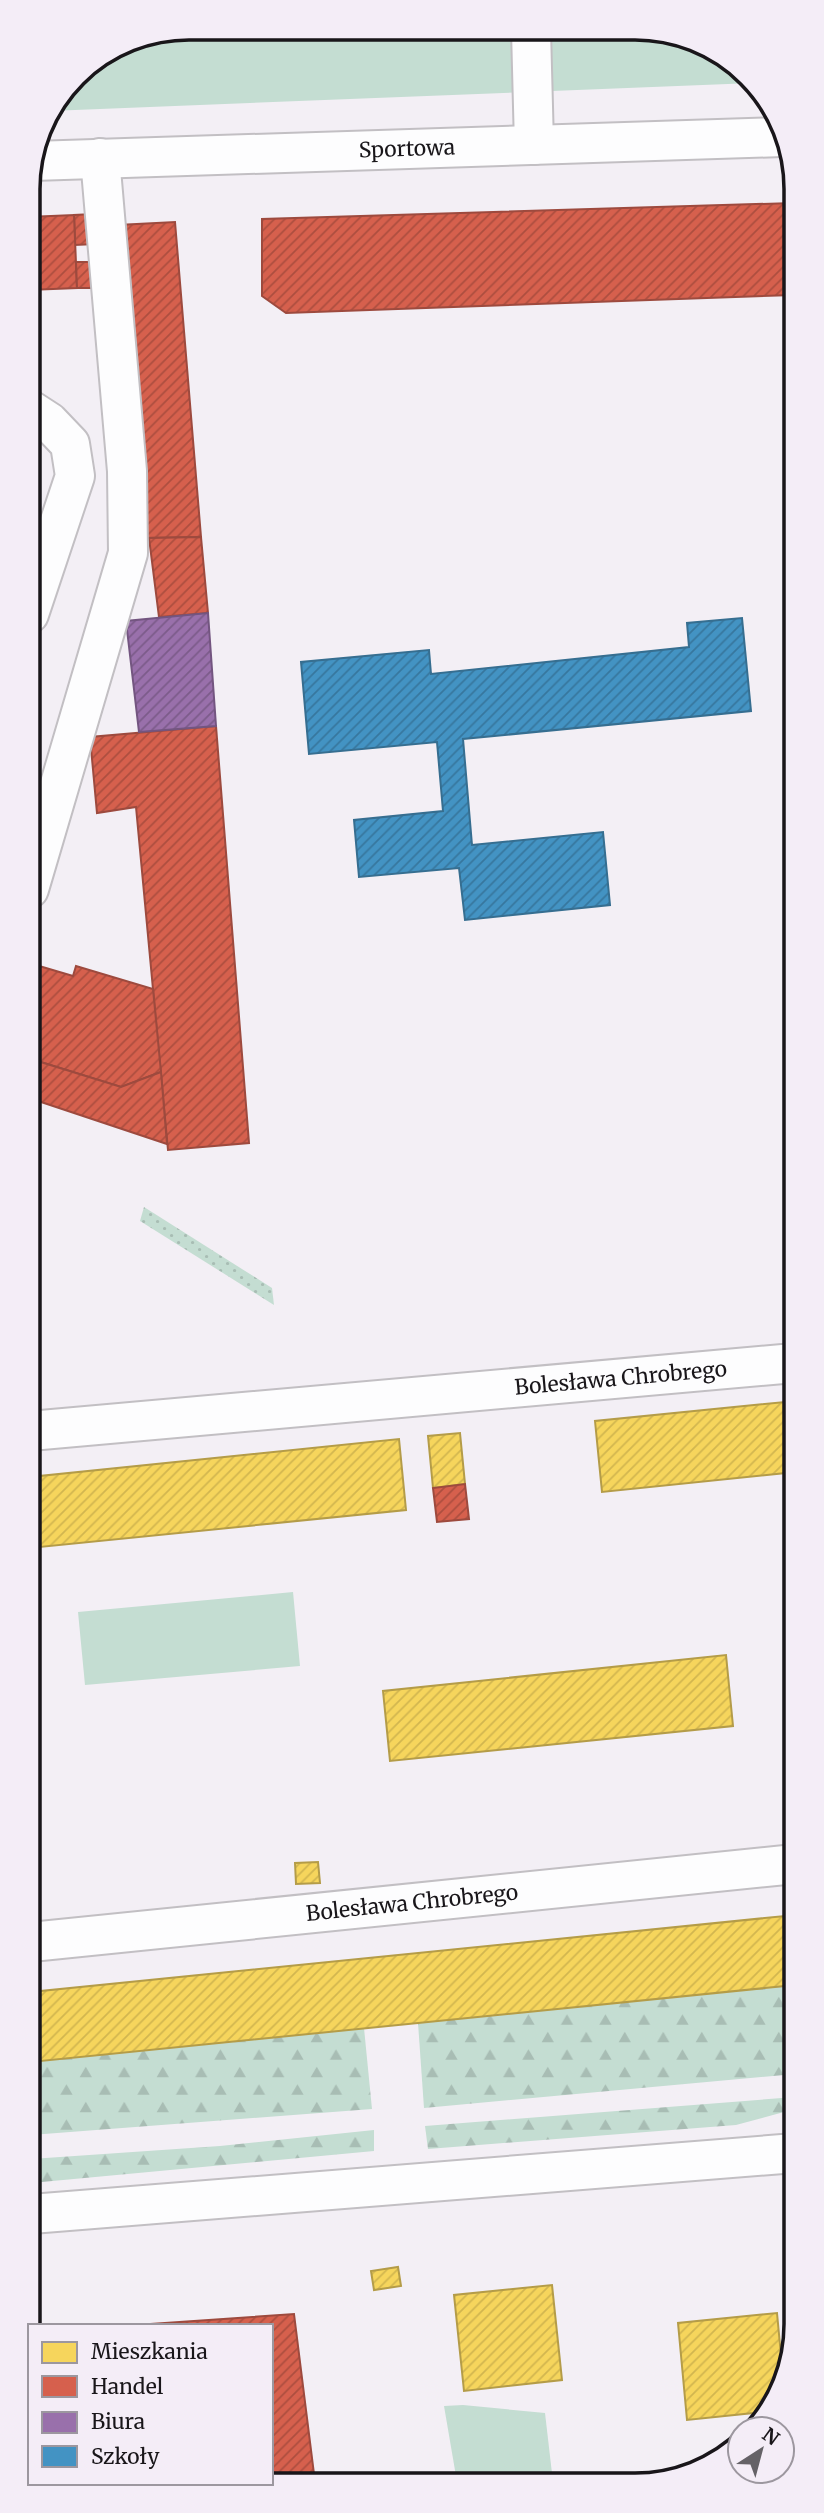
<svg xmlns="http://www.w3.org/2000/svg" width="824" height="2513" viewBox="0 0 824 2513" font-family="Merriweather,serif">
  <defs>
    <pattern id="grass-dots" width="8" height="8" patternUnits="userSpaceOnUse" patternTransform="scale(1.75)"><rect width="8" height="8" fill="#c4ddd2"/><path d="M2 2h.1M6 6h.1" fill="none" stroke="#a8bdb4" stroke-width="1.8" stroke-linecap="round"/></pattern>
    <pattern id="forest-firs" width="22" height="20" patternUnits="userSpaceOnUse" patternTransform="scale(1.75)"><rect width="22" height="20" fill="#c4ddd2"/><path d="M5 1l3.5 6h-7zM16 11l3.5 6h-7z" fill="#a8bdb4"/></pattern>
    <pattern id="homes-hatch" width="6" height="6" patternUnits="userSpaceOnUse" patternTransform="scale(1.75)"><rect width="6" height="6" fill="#f6d55c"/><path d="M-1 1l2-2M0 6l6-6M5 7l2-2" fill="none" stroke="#d2b64f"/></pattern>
    <pattern id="shops-hatch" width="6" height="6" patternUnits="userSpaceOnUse" patternTransform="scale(1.75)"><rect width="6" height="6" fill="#d6604d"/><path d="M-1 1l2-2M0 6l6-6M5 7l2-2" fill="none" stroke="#ad4e3f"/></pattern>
    <pattern id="offices-hatch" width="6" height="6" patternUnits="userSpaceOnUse" patternTransform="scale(1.75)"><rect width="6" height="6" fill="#9970ab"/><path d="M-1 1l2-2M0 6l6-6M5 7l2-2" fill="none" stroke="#7c5b8a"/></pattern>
    <pattern id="schools-hatch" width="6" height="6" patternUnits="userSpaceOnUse" patternTransform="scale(1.75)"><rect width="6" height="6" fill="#4393c3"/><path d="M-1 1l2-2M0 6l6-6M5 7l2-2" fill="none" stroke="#37779e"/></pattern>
  </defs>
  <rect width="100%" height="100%" fill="#f3eff5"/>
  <!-- grass -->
  <path fill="url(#grass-dots)" d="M144,1207l128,81 2,17 -134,-84z"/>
  <!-- forest -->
  <g fill="url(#forest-firs)">
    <path d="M795,1985v89l-371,34 -6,-85z"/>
    <path d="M364,2028l8,81 -341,26v-73z"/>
    <path d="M795,2097v12l-59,16 -308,24 -3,-23z"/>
    <path d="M374,2130v21l-343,32v-24l189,-13z"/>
  </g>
  <!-- green -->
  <g fill="#c4ddd2">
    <path d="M189,28l478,3 82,44 4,8 -703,28 33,-43 45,-28z"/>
    <path d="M293,1592l7,74 -215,19 -7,-73z"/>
    <path d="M463,2405l82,8 8,69h-96l-13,-76z"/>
  </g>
  <!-- homes -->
  <g fill="url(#homes-hatch)" stroke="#b49c48" stroke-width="2">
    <path d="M795,1401v71l-193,20 -7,-71z"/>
    <path d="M460,1433l5,51 -32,4 -5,-52z"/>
    <path d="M399,1439l7,71 -376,38v-71z"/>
    <path d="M726,1655l7,71 -343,35 -7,-70z"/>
    <path d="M318,1862l2,21 -24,1 -1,-21z"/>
    <path d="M795,1915v70l-764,77v-70z"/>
    <path d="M398,2267l3,19 -27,4 -3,-19z"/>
    <path d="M552,2285l10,95 -98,11 -10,-96z"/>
    <path d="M777,2313l5,53 -19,46 -76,8 -9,-97z"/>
  </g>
  <!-- shops -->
  <g fill="url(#shops-hatch)" stroke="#9d4a3e" stroke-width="2">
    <path d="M793,203v92l-507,18 -24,-17v-77z"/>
    <path d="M93,214l2,30 -20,1 -1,-30z"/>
    <path d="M74,215l3,73 -48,2 -1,-73z"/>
    <path d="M175,222l26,315 -59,1 -24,-313z"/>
    <path d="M76,262h22v26h-21z"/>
    <path d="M201,537l7,76 -49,4 -10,-79z"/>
    <path d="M216,726l33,417 -81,7 -32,-343 -39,6 -7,-76z"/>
    <path d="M29,963l44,13 3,-10 77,23 8,83 -40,15 -90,-28 7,-23 -9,-3z"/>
    <path d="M29,1033l9,3 -7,23 90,28 40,-15 6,72 -138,-46z"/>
    <path d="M465,1484l4,35 -32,3 -4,-34z"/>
    <path d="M294,2314l21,168h-44v-156h-150z"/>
  </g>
  <!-- offices -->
  <path fill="url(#offices-hatch)" stroke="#735580" stroke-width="2" d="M208,613l8,113 -77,6 -13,-111z"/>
  <!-- schools -->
  <path fill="url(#schools-hatch)" stroke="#366e90" stroke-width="2" d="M742,618l9,93 -288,28 9,106 131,-13 7,73 -145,15 -6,-52 -100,9 -5,-57 89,-9 -6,-69 -128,12 -8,-92 128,-12 2,24 258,-27 -2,-24z"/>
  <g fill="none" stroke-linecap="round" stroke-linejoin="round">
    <!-- minor casing -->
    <g stroke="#c2bfc3" stroke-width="42">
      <g id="minor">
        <path d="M531,30l3,115"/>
        <path id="s1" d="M33,161l749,-24"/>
        <path d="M29,409l20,13 21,22 5,32 -46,138"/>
        <path d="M29,889l99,-336 -1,-82 -27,-313"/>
        <path id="s2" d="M30,1431l764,-68"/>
        <path id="s3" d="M31,1942l764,-78"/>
      </g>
    </g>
    <!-- major casing -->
    <g stroke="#c2bfc3" stroke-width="42">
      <path id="major" d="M31,2214l764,-61"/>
    </g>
    <!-- minor -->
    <use href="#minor" stroke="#fdfdfe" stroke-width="38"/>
    <!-- major -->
    <use href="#major" stroke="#fdfdfe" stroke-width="38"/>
  </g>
  <g text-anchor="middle" stroke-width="7" stroke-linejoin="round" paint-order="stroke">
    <!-- street labels -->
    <g font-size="21" fill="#19161a" stroke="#f4edf7">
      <text dy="7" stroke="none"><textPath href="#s1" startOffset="374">Sportowa</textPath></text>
      <text dy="7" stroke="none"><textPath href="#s2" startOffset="593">Bolesława Chrobrego</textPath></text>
      <text dy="7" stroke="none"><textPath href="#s3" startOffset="383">Bolesława Chrobrego</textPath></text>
    </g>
  </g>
  <!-- crop -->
  <path d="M0 0H824V2513H0ZM189 40H635A149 149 0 0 1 784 189V2324A149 149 0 0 1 635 2473H189A149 149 0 0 1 40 2324V189A149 149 0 0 1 189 40Z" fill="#f4edf7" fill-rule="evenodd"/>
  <path fill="none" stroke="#19161a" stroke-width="3.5" d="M189 40H635A149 149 0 0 1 784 189V2324A149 149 0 0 1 635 2473H189A149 149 0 0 1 40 2324V189A149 149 0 0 1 189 40Z"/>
  <!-- legend -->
  <rect x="28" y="2324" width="245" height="161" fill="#f4edf7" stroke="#9c979f" stroke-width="2"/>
  <rect x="42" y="2342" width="35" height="21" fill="#f6d55c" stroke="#9c979f" stroke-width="2"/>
  <text x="91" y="2359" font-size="21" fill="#19161a">Mieszkania</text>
  <rect x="42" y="2376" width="35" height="21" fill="#d6604d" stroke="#9c979f" stroke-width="2"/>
  <text x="91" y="2394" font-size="21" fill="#19161a">Handel</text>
  <rect x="42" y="2412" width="35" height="21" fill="#9970ab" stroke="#9c979f" stroke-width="2"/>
  <text x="91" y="2429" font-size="21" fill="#19161a">Biura</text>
  <rect x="42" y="2446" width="35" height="21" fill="#4393c3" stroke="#9c979f" stroke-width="2"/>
  <text x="91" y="2464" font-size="21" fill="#19161a">Szkoły</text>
  <!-- north arrow -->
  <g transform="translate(761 2450) rotate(36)"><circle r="33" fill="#f4edf7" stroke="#9c979f" stroke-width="2"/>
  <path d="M0-5L12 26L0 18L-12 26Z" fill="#656267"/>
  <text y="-10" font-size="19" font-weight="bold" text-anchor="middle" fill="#19161a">N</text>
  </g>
</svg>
